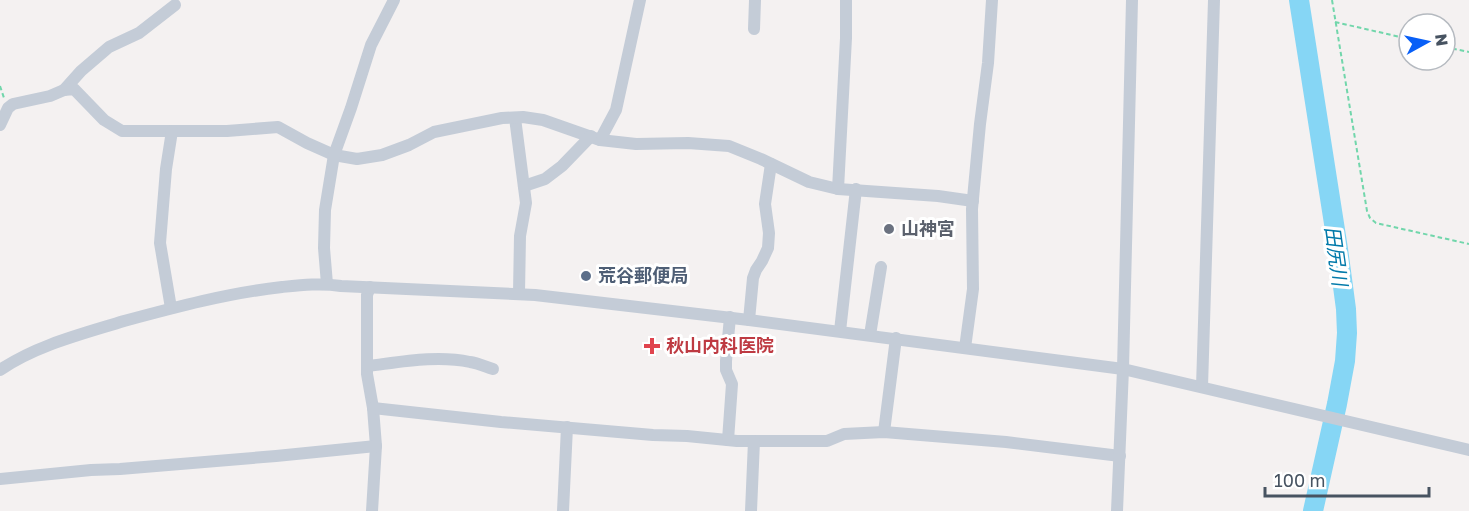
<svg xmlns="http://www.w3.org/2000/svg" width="1469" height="511" viewBox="0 0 1469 511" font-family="'Golos Text','Noto Sans JP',sans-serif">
  <rect width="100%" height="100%" fill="#f4f1f1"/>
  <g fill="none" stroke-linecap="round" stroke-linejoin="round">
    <!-- river -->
    <path stroke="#86d6f5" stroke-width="20" d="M1299,0l39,249 8,60 1,24 -2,28 -8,43 -24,107"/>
    <!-- path -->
    <g stroke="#71d6ab" stroke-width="2" stroke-dasharray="4.5 3" stroke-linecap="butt">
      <path d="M1332,0l35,211 3,7 6,5 93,21"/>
      <path d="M1335,22l74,17"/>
      <path d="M1445,47l24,5"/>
      <path d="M0,86l4,12"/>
    </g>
    <!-- minor -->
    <g stroke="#c4ccd7" stroke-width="12">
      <path d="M754,29l1,-29"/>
      <path d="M64,90l17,-19 28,-24 30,-14 36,-28"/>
      <path d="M515,118l11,85 -6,33 -1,57"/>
      <path d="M0,125l8,-17 5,-4 37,-8 14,-6 10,-1 30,31 18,11h105l51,-4 29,16 27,12 23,4 25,-4 27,-10 25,-13 68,-14 21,-1 20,3 57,20 36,4 52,-1 41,3 32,13 48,23 29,7 100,7 35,5"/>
      <path d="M600,140l16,-30 24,-110"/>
      <path d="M524,186l21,-7 17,-13 29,-30"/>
      <path d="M838,189l8,-151v-38"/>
      <path d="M327,284l-3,-36 1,-38 9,-55 17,-47 20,-63 23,-45"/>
      <path d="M370,287l-3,8v79l6,34 3,38 -4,65"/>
      <path d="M171,308l-11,-65 6,-74 6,-38"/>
      <path d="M749,320l4,-42 3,-8 6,-9 6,-13 1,-15 -4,-29 6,-40"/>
      <path d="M840,331l16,-142"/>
      <path d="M870,335l11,-68"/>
      <path d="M965,348l8,-59 -1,-80 8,-85 8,-61 4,-63"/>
      <path d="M368,366c33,-4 69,-11 102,-4 8,1 16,5 23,7"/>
      <path d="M0,370c37,-25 82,-36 124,-49 52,-14 104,-28 158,-34 20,-2 39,-4 59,-1l194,9 214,25 374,49 346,81"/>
      <path d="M1202,387l12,-387"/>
      <path d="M373,408l128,14 152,13 34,1 50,5h90l17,-7 40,-2 122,10 114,14"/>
      <path d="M884,432l12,-94"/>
      <path d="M728,440l4,-56 -6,-14v-9l4,-44"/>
      <path d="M0,479l91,-9 29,-1 156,-13 100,-10"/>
      <path d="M563,511l4,-84"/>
      <path d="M751,511l3,-70"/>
      <path d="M1117,511l6,-142 9,-369"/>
    </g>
  </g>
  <!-- markers -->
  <circle fill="#6b7280" stroke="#fff" stroke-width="2" cx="889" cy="229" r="6"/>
  <circle fill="#5c6f8a" stroke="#fff" stroke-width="2" cx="586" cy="276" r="6"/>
  <path fill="#e0444e" stroke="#fff" stroke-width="2" d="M649 337h6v6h6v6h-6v6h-6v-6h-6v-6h6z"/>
  <g text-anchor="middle" stroke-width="6" stroke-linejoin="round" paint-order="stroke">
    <!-- worship labels -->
    <g font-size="18" font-weight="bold" fill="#5b616d" stroke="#fff" text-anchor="start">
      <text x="901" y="235">山神宮</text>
    </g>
    <!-- service labels -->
    <g font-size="18" font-weight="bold" fill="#4e5e75" stroke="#fff" text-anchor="start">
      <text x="598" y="282">荒谷郵便局</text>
    </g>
    <!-- health labels -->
    <g font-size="18" font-weight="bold" fill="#be3a42" stroke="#fff" text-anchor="start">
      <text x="666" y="352">秋山内科医院</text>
    </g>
    <!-- water labels -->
    <g font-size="20" font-style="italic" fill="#027aaa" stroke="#fff">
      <text transform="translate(1336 256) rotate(82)" y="7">田尻川</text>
    </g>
  </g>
  <!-- north arrow -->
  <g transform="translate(1427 42) rotate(82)"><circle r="28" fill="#ffffff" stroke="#b5bac0" stroke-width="1.5"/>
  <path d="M0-4.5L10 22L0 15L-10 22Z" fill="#085ff7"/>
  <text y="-9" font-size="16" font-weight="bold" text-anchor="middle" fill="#475361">N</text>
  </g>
  <!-- scale -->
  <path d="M1265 487v9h164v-9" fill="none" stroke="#475361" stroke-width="3"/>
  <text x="1274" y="487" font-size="18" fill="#475361" stroke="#ffffff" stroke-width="4.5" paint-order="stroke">100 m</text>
</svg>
